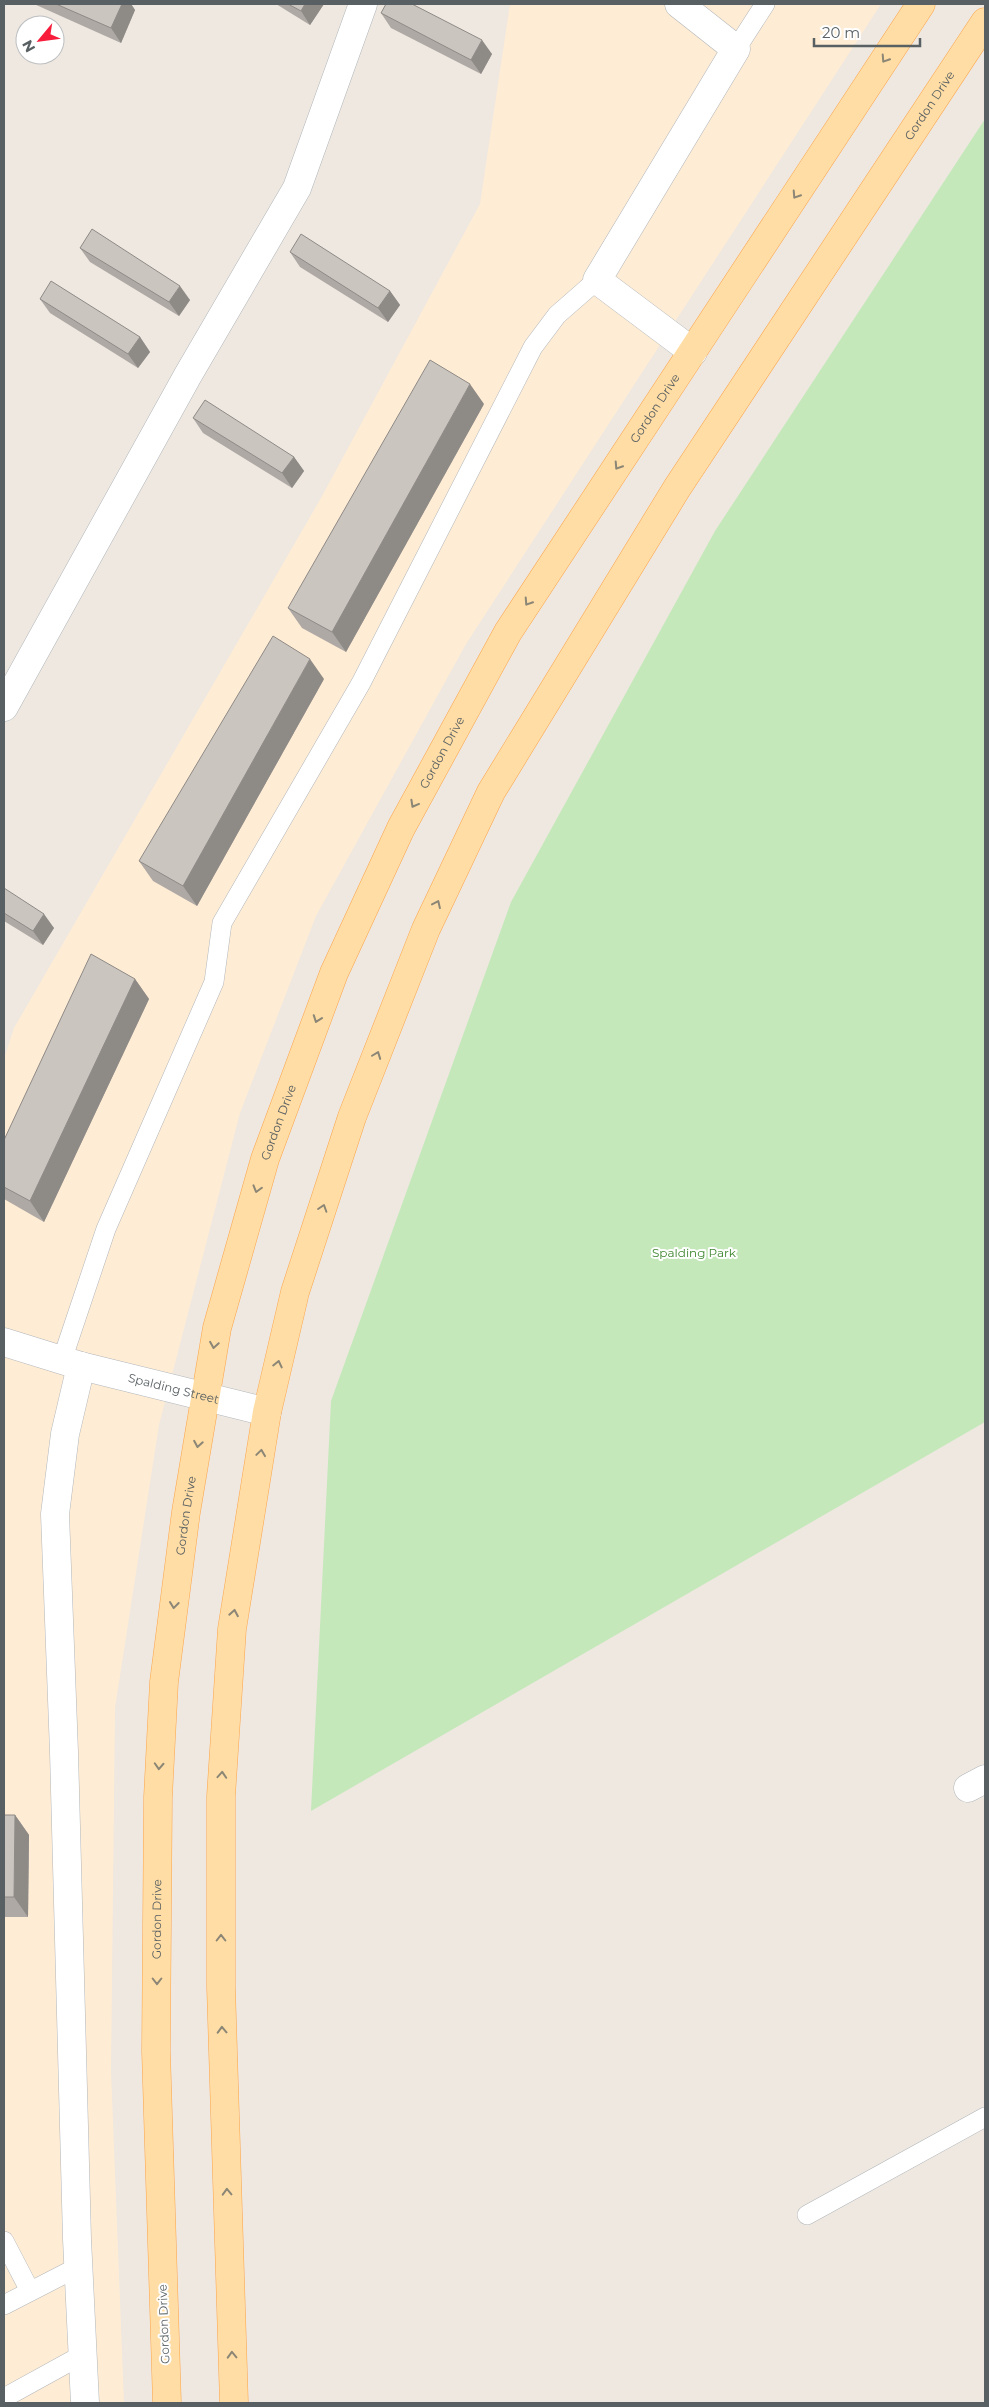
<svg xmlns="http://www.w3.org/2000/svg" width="989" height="2407" viewBox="0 0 989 2407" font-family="Montserrat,sans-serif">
  <rect width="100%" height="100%" fill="#eee8e0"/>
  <!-- commercial -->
  <path fill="#ffecd4" d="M510,4h371l-415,640 -150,272 -76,197 -81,312 -44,283 -4,363 13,332h-120v-1344l10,-31 307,-530 159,-294z"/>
  <!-- green -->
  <path fill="#c4e8ba" d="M985,119v1303l-674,389 20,-410 180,-499 204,-371z"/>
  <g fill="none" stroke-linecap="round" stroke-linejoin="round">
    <!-- service casing -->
    <g stroke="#b2b6ba" stroke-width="20">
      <g id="service">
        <path d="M736,49l29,-45"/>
        <path d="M62,1360l44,-131 108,-247 8,-59 139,-240 172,-336 24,-32 40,-35"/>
        <path d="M807,2215l178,-98"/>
        <path d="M4,2241l26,50"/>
        <path d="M4,2305l74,-38"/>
        <path d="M4,2398l78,-43"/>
      </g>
    </g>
    <!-- minor casing -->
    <g stroke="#b2b6ba" stroke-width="29">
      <g id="minor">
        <path d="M679,4l57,45 -139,231 96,72"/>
        <path d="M4,707l184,-332 109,-187 66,-184"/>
        <path id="s1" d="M4,1342l77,24 186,46"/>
        <path d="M81,1366l-16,68 -10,80 9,238 13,487 8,164"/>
        <path d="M968,1788l17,-9"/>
      </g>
    </g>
    <!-- primary casing -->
    <g stroke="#fda44a" stroke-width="29">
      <g id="primary">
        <path id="s2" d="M167,2403l-11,-352 2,-254 6,-115 22,-170 31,-184 48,-169 69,-186 67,-145 107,-196 413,-628"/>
        <path id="s3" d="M234,2403l-13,-416v-191l11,-167 35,-217 28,-120 57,-175 74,-188 65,-137 186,-304 308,-466"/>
      </g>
    </g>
    <!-- service -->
    <use href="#service" stroke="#fff" stroke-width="19"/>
    <!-- minor -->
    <use href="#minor" stroke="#fff" stroke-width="28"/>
    <!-- primary -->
    <use href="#primary" stroke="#ffdda4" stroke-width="28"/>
  </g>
  <!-- wall -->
  <g fill="#afa9a5">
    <path d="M34,4h97l4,6 -14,33z"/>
    <path d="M276,4h48l-14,21z"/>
    <path d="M381,13l111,41 -11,20 -90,-46z"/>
    <path d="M80,248l110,52 -11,16 -89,-54z"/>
    <path d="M290,252l100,39 10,14 -12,17 -88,-55z"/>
    <path d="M40,299l100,38 10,15 -12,16 -88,-55z"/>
    <path d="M484,404l-138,248 -44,-24 -14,-20z"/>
    <path d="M193,418l101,39 10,14 -12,17 -89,-55z"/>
    <path d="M324,679l-127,227 -44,-25 -14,-20z"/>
    <path d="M4,888l50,40 -11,17 -39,-24z"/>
    <path d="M135,979l14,20 -105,223 -40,-23v-59z"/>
    <path d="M4,1815h11l14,20 -1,82h-24z"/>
  </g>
  <!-- shaded-wall -->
  <g fill="#8e8a86">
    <path d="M122,4h9l4,6 -14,33 -10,-15z"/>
    <path d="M305,4h19l-14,21 -9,-14z"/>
    <path d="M482,40l10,14 -11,20 -10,-14z"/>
    <path d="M180,286l10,14 -11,16 -10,-14z"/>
    <path d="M390,291l10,14 -12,17 -10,-14z"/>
    <path d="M140,337l10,15 -12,16 -10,-14z"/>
    <path d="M470,384l14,20 -138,248 -14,-20z"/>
    <path d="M294,457l10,14 -12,17 -10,-15z"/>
    <path d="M310,659l14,20 -127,227 -14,-20z"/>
    <path d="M44,914l10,14 -11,17 -10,-14z"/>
    <path d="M135,979l14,20 -105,223 -14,-21z"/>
    <path d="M15,1815l14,20 -1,82 -14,-20z"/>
  </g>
  <!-- building -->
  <g fill="#cbc5c0" stroke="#8e8a86">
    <path d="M56,4h66l-11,24z"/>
    <path d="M288,4h17l-4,7z"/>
    <path d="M386,4h26l70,36 -11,20 -90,-47z"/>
    <path d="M92,229l88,57 -11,16 -89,-54z"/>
    <path d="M301,234l89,57 -12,17 -88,-56z"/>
    <path d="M51,281l89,56 -12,17 -88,-55z"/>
    <path d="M430,360l40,24 -138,248 -44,-24z"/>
    <path d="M205,400l89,57 -12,16 -89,-55z"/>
    <path d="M273,636l37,23 -127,227 -44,-25z"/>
    <path d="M4,888l40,26 -11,17 -29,-18z"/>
    <path d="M91,954l44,25 -105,222 -26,-14v-47z"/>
    <path d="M4,1815h11l-1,82h-10z"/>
  </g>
  <!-- one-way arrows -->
  <defs><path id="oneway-chevron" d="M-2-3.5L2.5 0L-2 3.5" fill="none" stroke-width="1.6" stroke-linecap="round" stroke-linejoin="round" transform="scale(1.25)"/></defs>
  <g stroke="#8b8676">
    <use href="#oneway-chevron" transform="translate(885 59) rotate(123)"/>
    <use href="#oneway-chevron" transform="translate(796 195) rotate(123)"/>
    <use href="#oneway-chevron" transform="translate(618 466) rotate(123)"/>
    <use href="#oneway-chevron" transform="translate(528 602) rotate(123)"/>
    <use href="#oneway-chevron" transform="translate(414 804) rotate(119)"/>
    <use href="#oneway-chevron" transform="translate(437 904) rotate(-65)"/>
    <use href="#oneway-chevron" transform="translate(317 1019) rotate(110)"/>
    <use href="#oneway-chevron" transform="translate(377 1055) rotate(-69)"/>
    <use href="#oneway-chevron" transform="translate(257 1189) rotate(106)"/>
    <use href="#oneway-chevron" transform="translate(323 1208) rotate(-72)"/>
    <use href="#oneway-chevron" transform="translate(214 1345) rotate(99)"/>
    <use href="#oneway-chevron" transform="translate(278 1364) rotate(-77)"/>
    <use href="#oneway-chevron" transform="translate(198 1444) rotate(100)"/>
    <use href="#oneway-chevron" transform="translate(261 1453) rotate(-82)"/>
    <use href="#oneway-chevron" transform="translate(174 1605) rotate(97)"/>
    <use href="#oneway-chevron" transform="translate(234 1613) rotate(-80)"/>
    <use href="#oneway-chevron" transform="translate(159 1766) rotate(93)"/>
    <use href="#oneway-chevron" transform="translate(222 1775) rotate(-86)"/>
    <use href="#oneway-chevron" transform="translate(221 1938) rotate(-90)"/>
    <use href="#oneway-chevron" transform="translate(157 1981) rotate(90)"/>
    <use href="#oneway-chevron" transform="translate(222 2030) rotate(-92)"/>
    <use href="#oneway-chevron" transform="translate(227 2192) rotate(-92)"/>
    <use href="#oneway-chevron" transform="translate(232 2355) rotate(-92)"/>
  </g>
  <g text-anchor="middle" stroke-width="4" stroke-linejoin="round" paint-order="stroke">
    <!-- street labels -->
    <g font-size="12" fill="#596063" stroke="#fff">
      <text dy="4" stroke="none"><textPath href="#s3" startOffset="2470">Gordon Drive</textPath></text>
      <text dy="4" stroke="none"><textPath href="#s2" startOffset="2104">Gordon Drive</textPath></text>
      <text dy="4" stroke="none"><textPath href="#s2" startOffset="1699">Gordon Drive</textPath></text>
      <text dy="4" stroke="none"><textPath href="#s2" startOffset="1294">Gordon Drive</textPath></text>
      <text dy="4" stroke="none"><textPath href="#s1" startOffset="176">Spalding Street</textPath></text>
      <text dy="4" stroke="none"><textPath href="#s2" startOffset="889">Gordon Drive</textPath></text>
      <text dy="4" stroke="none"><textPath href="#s2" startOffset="484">Gordon Drive</textPath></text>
      <text transform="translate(164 2324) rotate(-92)" y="4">Gordon Drive</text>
    </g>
    <!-- park labels -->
    <g font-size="12" fill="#3d862e" stroke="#fff">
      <text x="694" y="1257">Spalding Park</text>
    </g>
  </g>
  <!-- border -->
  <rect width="989" height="2407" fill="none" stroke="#596063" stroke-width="10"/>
  <!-- north arrow -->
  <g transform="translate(40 40) rotate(241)"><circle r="24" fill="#ffffff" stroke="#bdbfc1"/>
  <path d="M0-4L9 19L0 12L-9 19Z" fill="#f71d3b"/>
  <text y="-8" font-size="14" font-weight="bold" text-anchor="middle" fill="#596063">N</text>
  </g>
  <!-- scale -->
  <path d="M814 38v8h106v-8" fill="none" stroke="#596063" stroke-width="2.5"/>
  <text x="822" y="38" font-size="15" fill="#596063" stroke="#ffffff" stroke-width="4" paint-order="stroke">20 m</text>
</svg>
